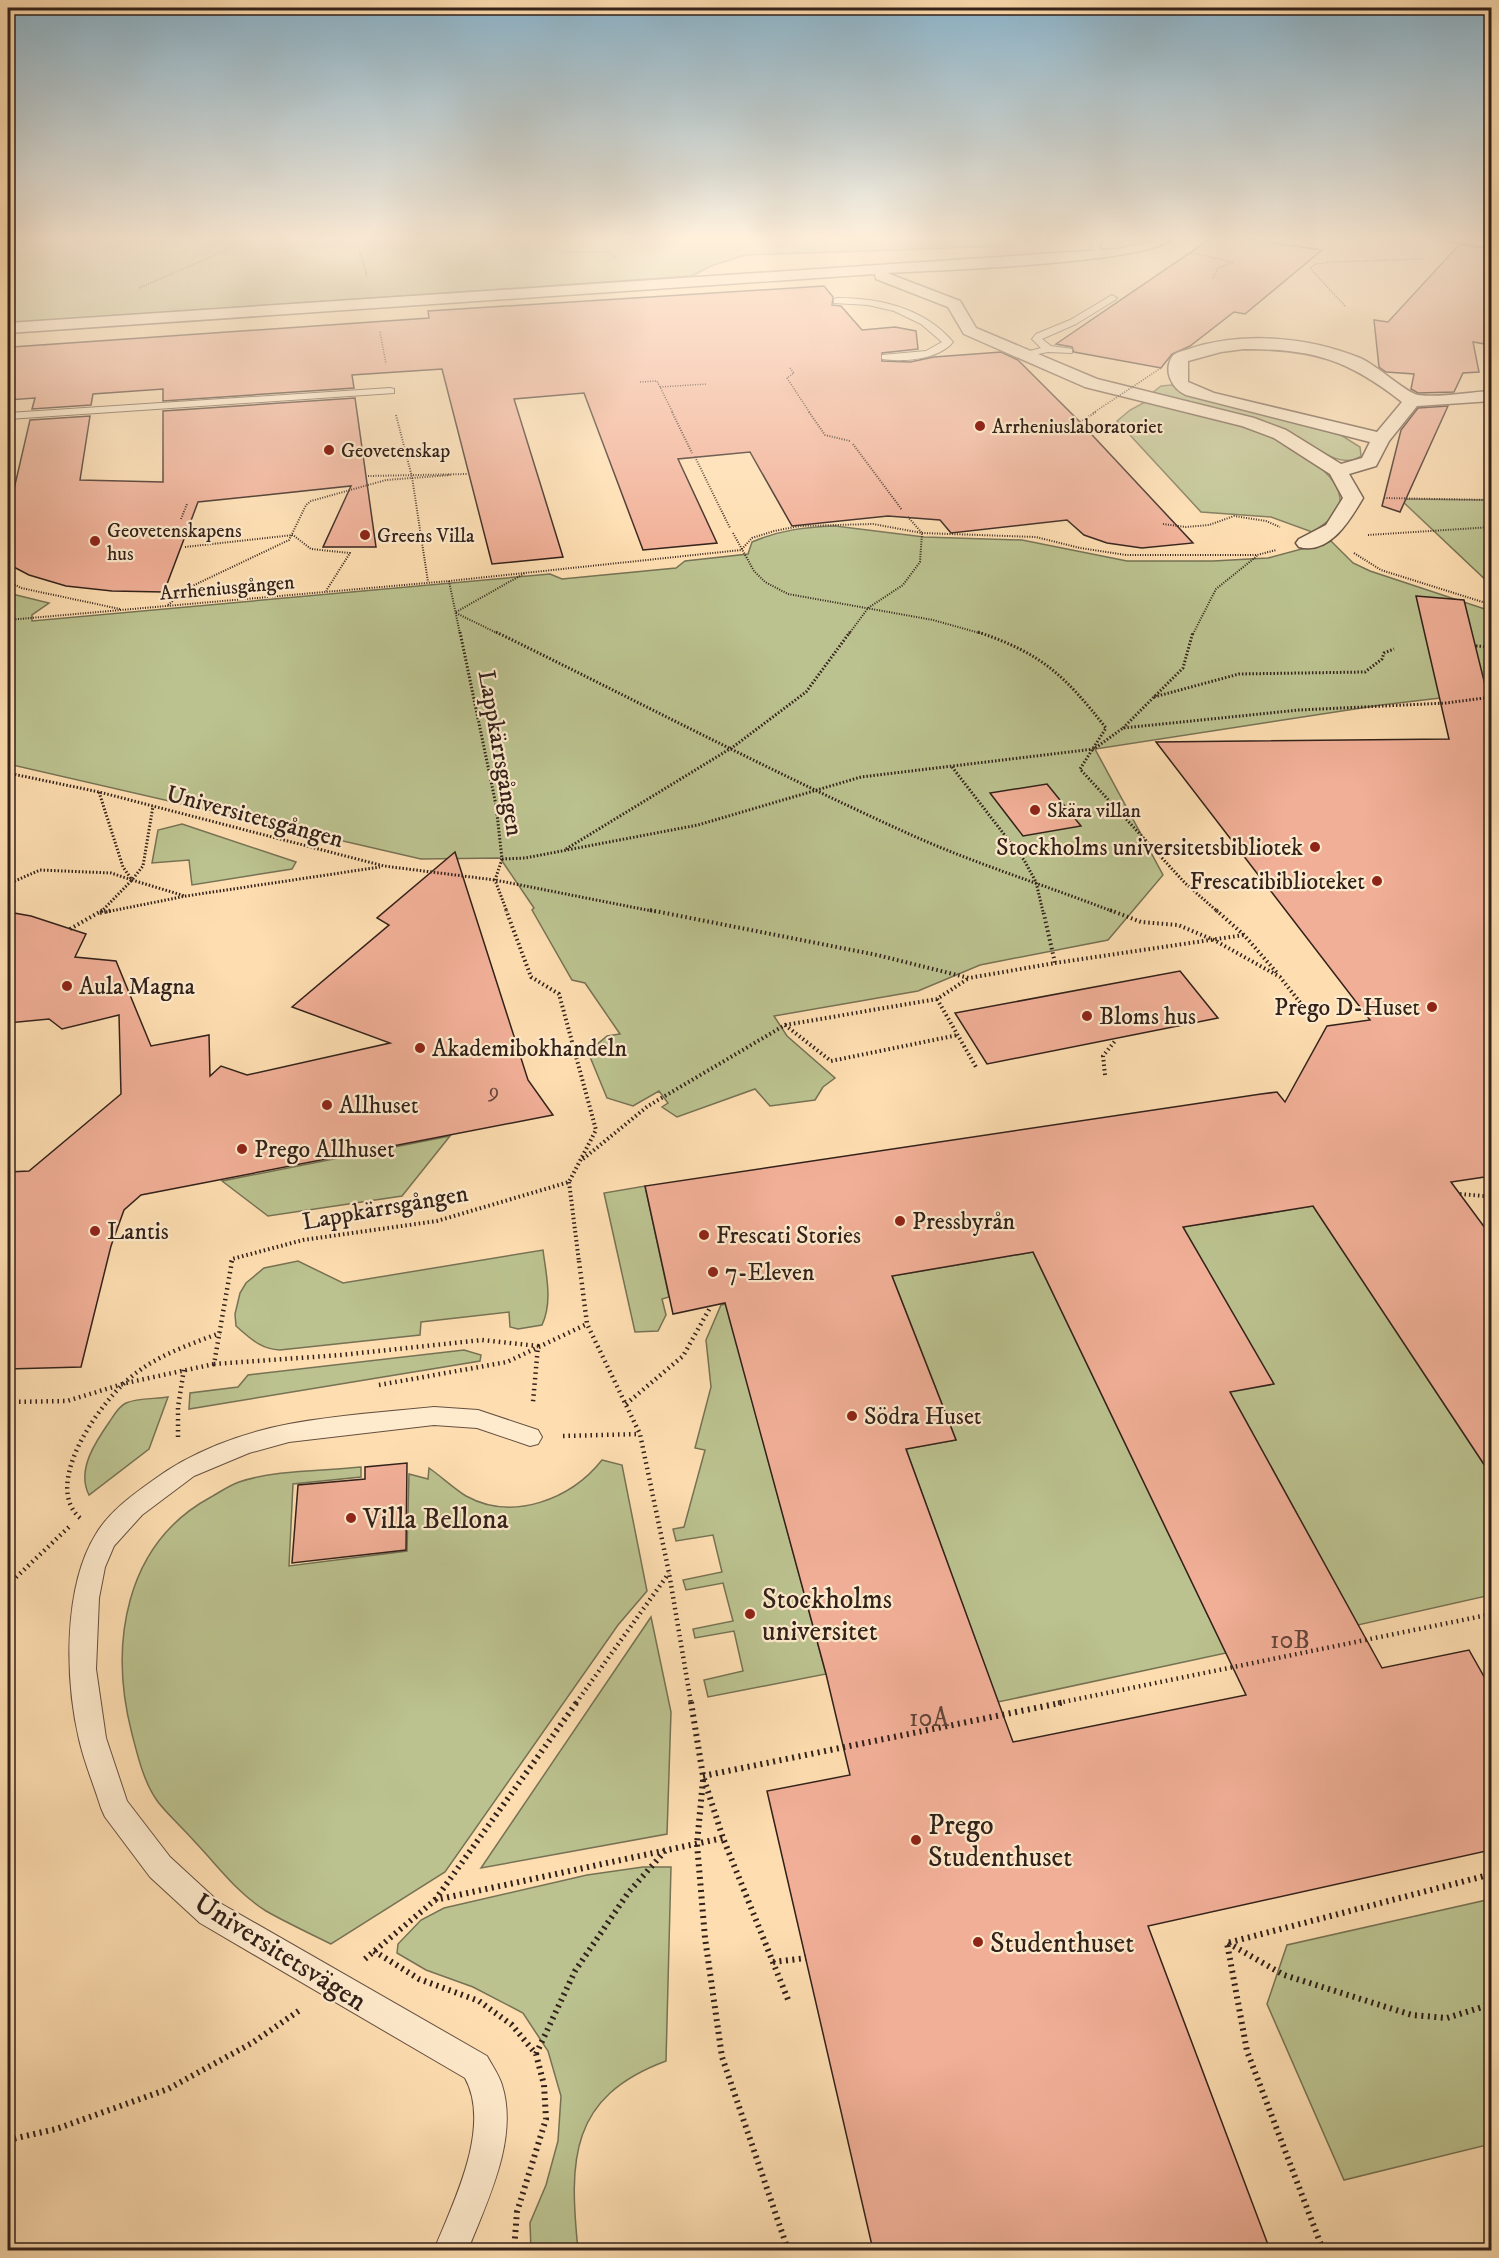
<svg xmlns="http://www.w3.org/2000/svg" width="1499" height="2258" viewBox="0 0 1499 2258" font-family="'IM FELL DW Pica',serif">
  <rect width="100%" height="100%" fill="#fedeb1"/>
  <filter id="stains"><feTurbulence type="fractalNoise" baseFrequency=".00333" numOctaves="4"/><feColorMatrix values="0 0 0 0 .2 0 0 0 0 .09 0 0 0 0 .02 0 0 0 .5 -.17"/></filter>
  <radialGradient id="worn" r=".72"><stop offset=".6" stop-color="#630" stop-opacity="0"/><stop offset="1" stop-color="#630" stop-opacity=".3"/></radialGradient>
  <!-- green -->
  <g fill="#bbc28f" stroke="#767254" stroke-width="1.5">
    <path d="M8,237h1025l-22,9 -266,9 -34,11 -19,10 -684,47z"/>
    <path d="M1172,385l10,7 154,40 24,15 1,9c-21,15 -49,-12 -67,-21 -44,-21 -96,-29 -143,-41l10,-8z"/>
    <path d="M1145,402c33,8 67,14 99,23 27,8 93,42 96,73 1,16 -16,27 -28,34l-41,-15 -70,-5 -84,-91 13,-11z"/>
    <path d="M1400,499l91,1v85z"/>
    <path d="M835,526l89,11 98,3 105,21h86l55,-3 63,-17 22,22 17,8 121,40v81l-110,13 -286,44 68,126 -55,65 -128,25 -62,26 -144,25 13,20 48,42 -12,9 -8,13 -45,6 -15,-17 -78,28 -15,-10 6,-4 -9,-12 -26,15 -26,-8 -19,-46 19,-16 13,-2 -35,-51 -13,-3 -40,-70 2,-2 -34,-50 -79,1 -413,-95v-171l41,10 -17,12v6l518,-47 12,5 114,-11 9,-7 63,-7 4,-12c28,-12 53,-15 83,-16z"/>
    <path d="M182,824l114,38 -4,7 -100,16 -3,-25 -37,3 6,-33z"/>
    <path d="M450,1136l-48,60 -134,20 -46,-35z"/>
    <path d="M645,1186l24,111 -7,2 4,16 -8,16 -23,1 -31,-139z"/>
    <path d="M1313,1206l178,269v120l-133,30 -128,-233 -47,-165z"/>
    <path d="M543,1250c3,24 10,52 -1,75l-24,4 -8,-2 -1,-15 -88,10 -1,13 -140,15c-20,-1 -30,-12 -44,-24l-1,-12 5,-21 6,-10 18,-15 34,-7 45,22z"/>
    <path d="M1033,1252l193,401 -228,49 -92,-253 50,-9 -64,-164z"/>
    <path d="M726,1304l100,370 -118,23 -4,-17 39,-9 -9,-40 -39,7 -2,-9 40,-8 -10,-38 -37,7 -3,-10 39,-8 -9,-37 -37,6 -3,-12 11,-2 21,-77 -10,-2 16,-61 -5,-47 15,-35z"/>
    <path d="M464,1350l17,5 -1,6 -291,48 1,-16 48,-6 10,-12z"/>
    <path d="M168,1397l-19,52 -60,46c-13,-25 7,-54 21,-74 4,-6 9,-15 16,-18 11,-5 30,-4 42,-6z"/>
    <path d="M602,1460l20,5 25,126 -29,34 -173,247 -114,72c-22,-11 -44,-21 -65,-33 -29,-18 -48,-45 -71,-69 -12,-14 -26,-26 -37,-40 -14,-19 -20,-45 -26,-68 -23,-89 -8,-190 79,-237 9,-5 19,-12 28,-15 35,-12 85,-11 122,-15v10l-68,7 -4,82 118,-15 2,-77 19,5 1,-11c13,9 24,20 37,28 47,26 105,3 136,-36z"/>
    <path d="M651,1617l20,95 -4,122 -186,34z"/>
    <path d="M643,1867h28l-5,194c-97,36 -97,99 -88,189h-47l-1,-27 16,-38 12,-44 3,-45 -13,-45 -25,-38 -50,-26 -47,-17 -29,-17 1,-9 23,-24 23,-12 143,-33z"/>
    <path d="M1491,1899v245l-147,36 -77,-176 20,-59z"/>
  </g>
  <!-- building -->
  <g fill="#f1af97" stroke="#32211a" stroke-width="1.5" fill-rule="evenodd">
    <path d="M1213,237h21l88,13 -77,64 -11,-2 -44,34 -18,8 -11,14 -87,-16 -2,-5 -16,-3z"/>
    <path d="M1463,245l28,4v96l-18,-3 6,30 -16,1 -9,19 -36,1 -7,-4 3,-15 -28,-2 -7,-5 -5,-47 14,2 70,-76z"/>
    <path d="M824,286l9,11 -1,8 9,1 21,24 33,-3 21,4 2,18 -36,4v8l28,1 24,-5 67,-5 17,8 62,62 113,121 -51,5 -35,-5 -23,-8 -17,-15 -116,13 -11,-13 -52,-4 -96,10 -42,-74 -72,7 39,84 -74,7 -59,-157 -70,6 49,158 -71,7 -50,-195 -90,6 2,13 -191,13v-12l-70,5 -2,11 -59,4 3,-11 -27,2v-36l4,-17 417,-29 -1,-7z"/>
    <path d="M355,398l21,149h-53l28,-61 -153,16 -34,90 -52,-1 -46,-5 -37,-11 -21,-11v-49l22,-95 60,-4 -10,64 83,2v-71z"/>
    <path d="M1448,406l-48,106 -18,-6 19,-76 17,-22z"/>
    <path d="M1416,596l48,4 27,109v467l-40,6 40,54v239l-178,-269 -130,21 91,157 -44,8 152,276 87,-18 22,39v161l-343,76 122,324h-397l-106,-459 83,-16 -24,-101 -101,-371 -52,11 -28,-128 616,-92 16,-2 8,10 42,-76 43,-6 -214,-278 293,-3zM1033,1252l213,443 -233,47 -107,-293 50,-9 -64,-164z"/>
    <path d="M1047,784l34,42 -58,10 -33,-43z"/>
    <path d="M455,852l73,228 25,35 -412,80 -17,15 -13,36 -30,121 -73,2v-197l21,-1 92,-77 -2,-79 -57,14 -13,-10 -41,4v-111l23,4 55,18 -11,23 41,4 35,85 58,-11 1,41 11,-10 26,9 143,-32 -98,-36 97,-82 -12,-7z"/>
    <path d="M1180,971l38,47 -231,46 -32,-51z"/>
    <path d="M407,1463l-1,87 -114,13 6,-78 67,-6v-12z"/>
  </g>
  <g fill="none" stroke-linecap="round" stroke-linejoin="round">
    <!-- service casing -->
    <g stroke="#655040" stroke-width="2">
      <g id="service">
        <path d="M1095,237h8l-4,9 6,10h-6l-9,-9z"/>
        <path d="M1112,295l5,3 -2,2 -39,24 -34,15 9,7 21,3v4l-24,-1 -25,5 -5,-3 23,-6 -9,-9 4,-5 34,-14z"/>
        <path d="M837,298c43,0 87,10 116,44 -15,18 -50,20 -71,17v-4l44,-4 16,-9 -21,-18 -27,-13 -26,-6 -34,-2v-4z"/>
        <path d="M390,388l4,1v4l-386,26v-6z"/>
        <path d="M434,1407l44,3 60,20 4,7 -4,7 -8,2 -53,-18 -43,-3 -145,17 -40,11 -55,23 -52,39 -28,31 -9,21 -6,31 -3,71 10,69 21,63 43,56 50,46 267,153c5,9 12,19 15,29 17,54 -15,116 -34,165h-34c19,-47 58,-123 31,-172l-265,-155 -50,-46 -45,-60 -4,-9c-7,-23 -17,-46 -22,-69 -14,-59 -16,-152 17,-205 13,-22 35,-38 56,-53 39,-29 89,-48 137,-57 48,-9 97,-12 145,-17z"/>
      </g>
    </g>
    <!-- minor casing -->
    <g stroke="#655040" stroke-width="3">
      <g id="minor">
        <path d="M1157,237h18c-23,27 -241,33 -288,36l73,28 16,27 121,51 157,39 32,12 55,34 21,-6 8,-16 -184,-47c-14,-6 -23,-24 -14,-38 3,-5 12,-6 17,-8 53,-18 120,-12 171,9 15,6 48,36 58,37 23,3 50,-3 74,-4v10l-75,5 -28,35 -13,25 -27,8 14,24c-13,22 -33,57 -64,49l-3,-4 3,-4 27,-14 17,-27 -13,-24 -56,-36 -32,-12 -157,-39 -121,-53 -16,-27 -72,-28 -1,-5 -867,59v-10l1110,-74 31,-7zM1244,349c69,0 103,10 158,53l-25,30 -163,-39 -26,-11v-21l33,-9z"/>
        <path d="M1440,237l52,2v8l-45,-6z"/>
      </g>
    </g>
    <!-- path-far5 -->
    <g stroke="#32211a" stroke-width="1.5" stroke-dasharray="1 1.5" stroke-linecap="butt">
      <path d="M361,237l-4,5 10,34"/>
      <path d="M537,243l27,9h41l11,5"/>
      <path d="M1191,253l42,9 -15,6 -6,12"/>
      <path d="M139,288l117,-51"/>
      <path d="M1345,306l-35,-38 6,-4 14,-2 93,-3"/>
      <path d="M380,332l6,32"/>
      <path d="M790,368l4,5 -7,5 23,35"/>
      <path d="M640,382l17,-1 16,32"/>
      <path d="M660,387l47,-3"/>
    </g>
    <!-- path-far4 -->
    <g stroke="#32211a" stroke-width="2" stroke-dasharray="1 1.5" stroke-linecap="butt">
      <path d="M672,412l20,41"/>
      <path d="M809,412l16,23 25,6"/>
      <path d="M396,415l16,62 16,105"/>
      <path d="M853,444l49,66"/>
      <path d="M695,457l35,71"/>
      <path d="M1384,498l108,2"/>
      <path d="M181,519l6,-15"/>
      <path d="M1163,524l23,3 23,-2 25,-9 32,5 14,6"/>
      <path d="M733,533l21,38 11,11 23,12 145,26 50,14"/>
      <path d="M1368,535l124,-8"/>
      <path d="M185,547l108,-12 18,14 39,4 -24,38"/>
      <path d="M1354,553l27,17 111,35"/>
      <path d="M8,581l13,7 99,21"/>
      <path d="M449,581l11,53"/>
      <path d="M168,605l20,-17 101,-48 17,-35 5,-4 75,-21 65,-5"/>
      <path d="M456,612l69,-39"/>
      <path d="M456,613l43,21"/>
      <path d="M8,620l441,-39 292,-31 11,-12 22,-7 26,-5 73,-2 49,9 114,4 44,11 46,7h131l19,-5"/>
      <path d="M849,634l19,-26 35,-23 17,-23 2,-29 -14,-16"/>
      <path d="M1193,634l23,-45 41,-33"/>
    </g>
    <!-- path-far3 -->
    <g stroke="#32211a" stroke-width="3" stroke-dasharray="1.5 2" stroke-linecap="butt">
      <path d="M460,632l36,173 6,54 -7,21 12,32"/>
      <path d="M496,632c137,67 272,138 411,201 68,31 138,52 207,79"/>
      <path d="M978,632c65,22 87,44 128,96l-26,41 105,114 33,29"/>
      <path d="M1476,646l16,1"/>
      <path d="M1154,697l85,-23 126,-2 17,-13 2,-6 10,-4"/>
      <path d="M1123,728l60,-60 10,-36"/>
      <path d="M952,767l72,93 12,22 7,30"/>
      <path d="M8,773l91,19 285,74 111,14 162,32"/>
      <path d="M99,792l24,75 9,13 53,16"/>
      <path d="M566,849l167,-102 73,-55 44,-60"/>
      <path d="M502,859l23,-1 173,-33 163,-48 233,-28 29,-21 176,-18 147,-7 46,-6"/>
      <path d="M8,884l32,-14 71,3 21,7 11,-14 10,-60"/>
      <path d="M101,912l31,-32"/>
      <path d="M106,912l80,-16 194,-29"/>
    </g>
    <!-- path-far2 -->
    <g stroke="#32211a" stroke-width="4" stroke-dasharray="1.5 3" stroke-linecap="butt">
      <path d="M650,910l227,45 92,23 86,-15 -12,-53"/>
      <path d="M1110,910l31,12 37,3 36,15 66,37 30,38"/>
      <path d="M1216,910l28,25 34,39"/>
      <path d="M100,913l13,-3"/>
      <path d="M70,929l33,-19"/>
      <path d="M1055,963l189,-28"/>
      <path d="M937,999l39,68"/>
      <path d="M785,1025l46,36 127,-26"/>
      <path d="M1105,1075l-2,-19 12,-15"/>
      <path d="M583,1159l65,-53 137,-81 152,-26 32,-21"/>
      <path d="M569,1182l10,80"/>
      <path d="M1460,1194l24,2 8,10"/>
      <path d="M231,1262l1,-3 71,-19 134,-19 132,-39 27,-52 -37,-136 -28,-17 -25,-67"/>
    </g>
    <!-- path-far1 -->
    <g stroke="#32211a" stroke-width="4.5" stroke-dasharray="1.5 4" stroke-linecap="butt">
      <path d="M232,1261l-18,103 127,-9 141,-15 56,6 -5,56"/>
      <path d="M579,1261l8,63 53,110 29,139 22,130"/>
      <path d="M379,1385l128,-23 80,-38"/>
      <path d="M8,1402l59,-1 59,-18 88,-19"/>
      <path d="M626,1404l57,-48 28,-50"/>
      <path d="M563,1436l77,-2"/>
      <path d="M178,1437v-30l6,-38"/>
      <path d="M80,1518c-40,-35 24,-122 56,-145 25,-19 55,-29 84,-40"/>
      <path d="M8,1585l63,-60"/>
      <path d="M576,1703l93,-130"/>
      <path d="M1058,1703l434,-89"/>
    </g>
    <!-- path -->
    <g stroke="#32211a" stroke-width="6" stroke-dasharray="2 4.5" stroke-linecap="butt">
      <path d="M691,1702l12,74 20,62 66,164"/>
      <path d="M703,1776l362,-74"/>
      <path d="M703,1780l-6,64 8,94 17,119 66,193"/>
      <path d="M435,1900l142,-198"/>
      <path d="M1228,1943l56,32 128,40 35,3 45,-14"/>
      <path d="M374,1951l45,28 60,22 33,24 24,29 8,31 2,34 -29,93 -3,38"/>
      <path d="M365,1959l70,-59 288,-62"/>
      <path d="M773,1962l33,-4"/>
      <path d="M536,2054l39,-83 53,-78 37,-42"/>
      <path d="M8,2140l48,-11 112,-40 84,-46 48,-33"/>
      <path d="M1323,2250l-76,-199 -20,-108 265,-69"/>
    </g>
    <!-- service -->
    <use href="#service" fill="#feeacc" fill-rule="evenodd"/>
    <!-- minor -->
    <use href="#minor" fill="#feeacc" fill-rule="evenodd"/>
    <!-- path-bridge-far1 -->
    <path stroke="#32211a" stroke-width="1.5" stroke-dasharray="1 1.5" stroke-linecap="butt" d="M1093,413l68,-45"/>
    <!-- path-bridge -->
    <g stroke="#32211a" stroke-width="2" stroke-dasharray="1 1.5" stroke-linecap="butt">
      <path d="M1080,422l16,-10"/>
      <path d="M368,476l99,-2"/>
    </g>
  </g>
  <!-- sky -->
  <linearGradient id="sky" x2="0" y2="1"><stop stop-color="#8bb7d0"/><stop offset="0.43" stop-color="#fff0dc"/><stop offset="1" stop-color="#fff0dc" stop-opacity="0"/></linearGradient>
  <rect width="1499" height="553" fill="url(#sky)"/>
  <!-- markers -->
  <g fill="#8f2418" stroke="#feeacc" stroke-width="2">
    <circle cx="980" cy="426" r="6"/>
    <circle cx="329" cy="450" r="6"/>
    <circle cx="365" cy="535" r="6"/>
    <circle cx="95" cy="541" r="6"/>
    <circle cx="1035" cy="810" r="6"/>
    <circle cx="1315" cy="847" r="6"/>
    <circle cx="1377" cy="881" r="6"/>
    <circle cx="67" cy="986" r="6"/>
    <circle cx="1432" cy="1007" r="6"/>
    <circle cx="1087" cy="1016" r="6"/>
    <circle cx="420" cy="1048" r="6"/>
    <circle cx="327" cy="1105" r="6"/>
    <circle cx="242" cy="1149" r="6"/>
    <circle cx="900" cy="1221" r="6"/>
    <circle cx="95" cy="1231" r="6"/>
    <circle cx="704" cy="1235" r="6"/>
    <circle cx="713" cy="1272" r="6"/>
    <circle cx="852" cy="1416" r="6"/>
    <circle cx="351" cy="1518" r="6"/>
    <circle cx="750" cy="1614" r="6"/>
    <circle cx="916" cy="1840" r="6"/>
    <circle cx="978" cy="1942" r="6"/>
  </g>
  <g text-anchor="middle" stroke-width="4.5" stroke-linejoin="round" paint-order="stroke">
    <!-- far-poi labels -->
    <g font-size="20" fill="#32211a" stroke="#feeacc" text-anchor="start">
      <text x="992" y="433">Arrheniuslaboratoriet</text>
      <text x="341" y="457">Geovetenskap</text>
      <text x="107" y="537">Geovetenskapens<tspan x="107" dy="23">hus</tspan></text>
      <text x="377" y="542">Greens Villa</text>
      <text x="1047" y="817">Skära villan</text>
    </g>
    <!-- far-street labels -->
    <g font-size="20" fill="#32211a" stroke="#feeacc">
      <text transform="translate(227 587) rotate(-5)" y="7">Arrheniusgången</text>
    </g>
    <!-- number labels -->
    <g font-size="21" fill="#624439">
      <text x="494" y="1098">9</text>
    </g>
    <!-- street labels -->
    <g font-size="24" fill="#32211a" stroke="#feeacc">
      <text transform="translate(501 753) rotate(80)" y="8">Lappkärrsgången</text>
      <text transform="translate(255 816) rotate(15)" y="8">Universitetsgången</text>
      <text transform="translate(385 1207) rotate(-10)" y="8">Lappkärrsgången</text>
    </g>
    <!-- poi labels -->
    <g font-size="24" fill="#32211a" stroke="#feeacc" text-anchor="start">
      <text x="1303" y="855" text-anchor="end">Stockholms universitetsbibliotek</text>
      <text x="1365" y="889" text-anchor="end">Frescatibiblioteket</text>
      <text x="79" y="994">Aula Magna</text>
      <text x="1420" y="1015" text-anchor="end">Prego D-Huset</text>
      <text x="1099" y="1024">Bloms hus</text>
      <text x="432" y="1056">Akademibokhandeln</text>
      <text x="339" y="1113">Allhuset</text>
      <text x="254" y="1157">Prego Allhuset</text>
      <text x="912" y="1229">Pressbyrån</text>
      <text x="107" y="1239">Lantis</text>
      <text x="716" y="1243">Frescati Stories</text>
      <text x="725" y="1280">7-Eleven</text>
      <text x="864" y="1424">Södra Huset</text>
    </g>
    <!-- near-number labels -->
    <g font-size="26" fill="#624439">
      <text x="1290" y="1648">10B</text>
      <text x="929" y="1726">10A</text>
    </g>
    <!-- near-poi labels -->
    <g font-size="28" fill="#32211a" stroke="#feeacc" text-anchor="start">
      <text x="363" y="1528">Villa Bellona</text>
      <text x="762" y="1608">Stockholms<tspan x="762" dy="32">universitet</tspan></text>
      <text x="928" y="1834">Prego<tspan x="928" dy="32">Studenthuset</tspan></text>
      <text x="990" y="1952">Studenthuset</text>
    </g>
    <!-- near-street labels -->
    <g font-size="28" fill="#32211a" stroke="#feeacc">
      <text transform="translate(281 1951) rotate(32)" y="10">Universitetsvägen</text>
    </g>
  </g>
  <!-- margin -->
  <rect width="1499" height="2258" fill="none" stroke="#fedeb1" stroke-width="30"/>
  <rect x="9" y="9" width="1481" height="2240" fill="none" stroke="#32211a" stroke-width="3"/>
  <rect x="15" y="15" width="1469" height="2228" fill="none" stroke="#32211a" stroke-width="1.5"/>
  <rect width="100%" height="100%" filter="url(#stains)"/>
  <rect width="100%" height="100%" fill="url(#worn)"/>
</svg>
